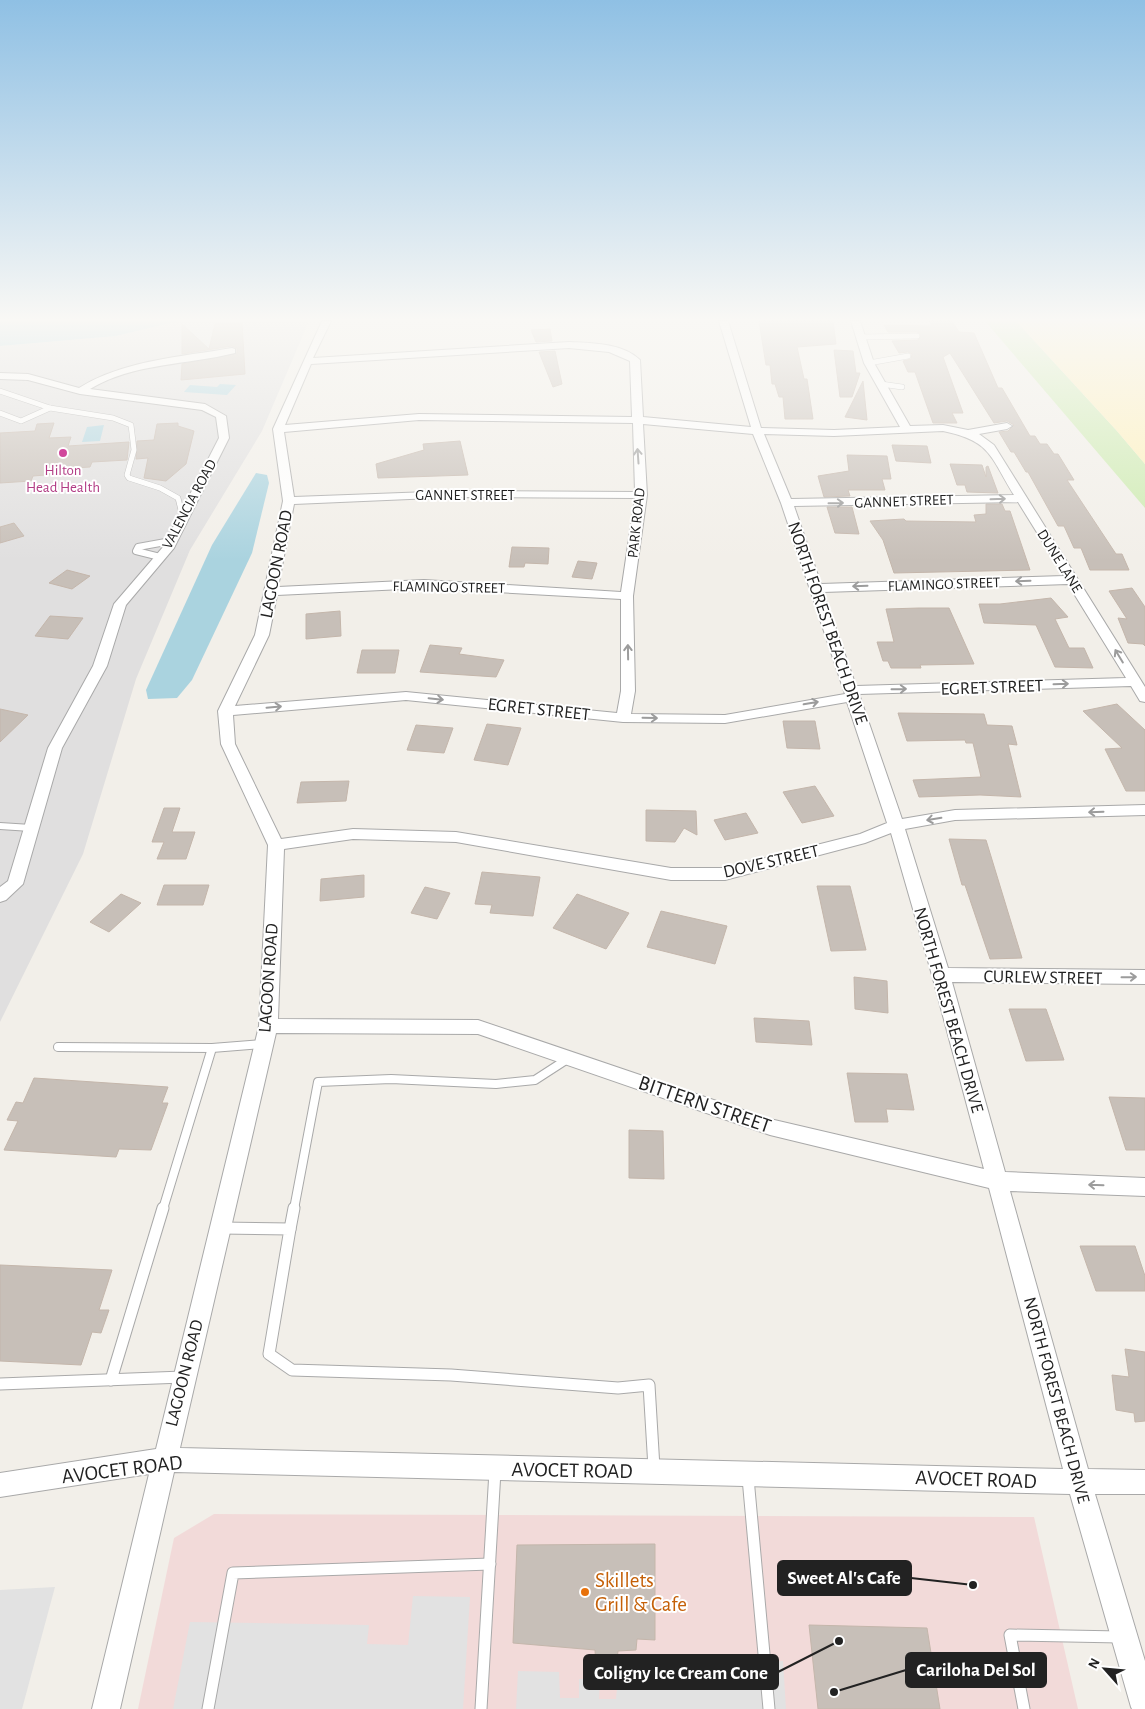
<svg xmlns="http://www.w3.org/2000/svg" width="1145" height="1709" viewBox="0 0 1145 1709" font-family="'Alegreya Sans',sans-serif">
  <rect width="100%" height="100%" fill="#f2efe9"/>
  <!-- residential -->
  <path fill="#e0dfdf" d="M179,321h130l-47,110 -72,119 -54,129 -53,175 -83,168v-676l116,-10z"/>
  <!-- commercial -->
  <path fill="#f2dad9" d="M214,1514l820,3 44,192h-940l36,-171z"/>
  <!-- grass -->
  <path fill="#cdebb0" d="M985,321h31l101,110 28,33v44z"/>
  <!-- sand -->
  <path fill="#fff1ba" d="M1016,321h129v143l-28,-33z"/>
  <!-- parking -->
  <g fill="#e2e2e2">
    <path d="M55,1587l-33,122h-22v-119z"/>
    <path d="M413,1596l57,1 -7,112h-290l17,-87 179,3 -2,19 41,1z"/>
    <path d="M783,1661l3,48h-270l2,-38 41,1 1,26h19v-19h21l-1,20h17l3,-30z"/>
  </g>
  <!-- water -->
  <g fill="#aad3df">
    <path d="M0,321h179l-63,15 -116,10z"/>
    <path d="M220,384l16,1 -9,10 -43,-3 6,-7 27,2z"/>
    <path d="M104,425l-4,16 -18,1 5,-15z"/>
    <path d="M256,473l11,2 2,8 -17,70 -60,127 -15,18 -29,1 -2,-9 66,-145z"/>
  </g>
  <!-- building -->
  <g fill="#c7bfb8" stroke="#c4b6ab">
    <path d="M759,321h74l3,23 -39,3 7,32h3l6,40h-28l-2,-22h-4l-4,-13h-3l-2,-19h-4z"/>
    <path d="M929,321h23l7,11 15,1 24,55h4l28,48h5l5,8h7l7,10h4l16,26h-7l49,74h6l7,16h-39l-9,-22h-7l-10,-22h-6l-30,-54h-2l-12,-20h-3l-12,-20 9,-1 6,-6 -7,-4 -13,2 -44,-70 -7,4 20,56h-11l5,10h-24l-18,-51h-7l-5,-11 8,-2 1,-5 -4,-2 -9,1 -7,-12 26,-1 3,-6 -4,-2h-29l-4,-7 48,1z"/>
    <path d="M242,322l3,52 -64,6 1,-16 55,-11v-5l-5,-2 -50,8v-30l27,25 6,-25z"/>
    <path d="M550,329l2,12 -16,1 -5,-12z"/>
    <path d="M834,350l19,1 3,22h4l-8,24h-12z"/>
    <path d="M555,351l7,33 -9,3 -14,-35z"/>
    <path d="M863,381l4,39 -22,-3z"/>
    <path d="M54,423l-5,15 22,-1 -3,9 61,-4 -2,18 -35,2 -2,5 -30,2 -2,5 -25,2 -2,5 -31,2v-50l35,-2 2,-7z"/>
    <path d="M178,423v3l16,5 -8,33 -20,17 -22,-3 4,-20 -12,1 1,-18 17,-1 3,-16z"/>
    <path d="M460,441l8,34 -90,3 -2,-14 48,-14 -1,-6z"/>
    <path d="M892,445l35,1 4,17 -35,-2z"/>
    <path d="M847,455l40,1 4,23h-9l3,11h-37l2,6 -26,1 -6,-21 31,-5z"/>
    <path d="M950,464l32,1 4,12v-10l2,-1 10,27 -31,-1 -2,-7h-8z"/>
    <path d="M986,504h16l3,7h5l20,59 -136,3 -11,-33 -13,-19 34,-2 2,2 70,1 -2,-7 12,-1z"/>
    <path d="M827,507h25l7,27 -24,-1z"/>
    <path d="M14,523l10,13 -24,7v-16z"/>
    <path d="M512,547l37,1 -1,16 -23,-1 -1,4h-15z"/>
    <path d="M578,561l19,2 -5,16 -20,-2z"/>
    <path d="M67,570l23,6 -18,13 -23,-6z"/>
    <path d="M1132,588l13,19v39l-2,-2 -15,-1 -10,-25 9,1 -18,-28z"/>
    <path d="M1051,598l17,19 -13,2 14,29h15l9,20 -38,-1 -19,-42 -52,-2 -5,-19h21z"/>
    <path d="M919,608h30l25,56 -54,1 1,3h-30l-3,-7h-5l-6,-19h17l-8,-33z"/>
    <path d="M340,611l1,25 -35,3v-25z"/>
    <path d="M50,616l33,2 -15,21 -33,-3z"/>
    <path d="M430,645l32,3 -3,6 45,6 -8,17 -76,-5z"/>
    <path d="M362,650h37l-4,23h-38z"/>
    <path d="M1117,704l28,26v61h-19l-21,-42 17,-1 -39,-37z"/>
    <path d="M0,709l28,6 -28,27z"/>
    <path d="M898,713l86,1 3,11 25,1 5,19 -9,-1 13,53 -41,-2 -61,2 -6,-17 68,-3 -8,-34h-7l-1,-3 -58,1z"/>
    <path d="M783,721h32l5,28 -33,-1z"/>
    <path d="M487,724l34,4 -13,37 -34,-5z"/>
    <path d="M416,725l37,3 -9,25 -37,-3z"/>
    <path d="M349,781l-3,20 -49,2 4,-21z"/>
    <path d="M815,786l19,30 -32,7 -19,-31z"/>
    <path d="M164,808h16l-8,24h23l-9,27h-29l7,-17h-12z"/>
    <path d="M646,810l50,1 1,24 -13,-7 -9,14 -29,-1z"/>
    <path d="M746,813l12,20 -33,7 -11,-20z"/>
    <path d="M949,839l37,1 36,118 -32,1 -25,-74h-3z"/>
    <path d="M482,872l58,5 -7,39 -43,-3 2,-8 -17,-1z"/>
    <path d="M364,875v22l-44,4 1,-22z"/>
    <path d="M164,885h45l-6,20h-46z"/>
    <path d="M817,886h33l16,64 -35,1z"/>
    <path d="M425,887l25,6 -13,26 -26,-6z"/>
    <path d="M121,894l20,9 -32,29 -19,-10z"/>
    <path d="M577,894l52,19 -23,36 -53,-21z"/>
    <path d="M661,911l66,15 -12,38 -68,-17z"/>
    <path d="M854,977l33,4 1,32 -33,-4z"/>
    <path d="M1009,1009h37l18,51 -38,1z"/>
    <path d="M754,1018l55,3 3,24 -56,-3z"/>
    <path d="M847,1073l60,1 7,36 -28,-1 2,13h-33z"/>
    <path d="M34,1078l134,9 -6,16h6l-17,47 -32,-1 -3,8 -112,-7 14,-29 -11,-1 9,-18 7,1z"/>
    <path d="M1109,1097l36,1v52h-19z"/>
    <path d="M629,1130l34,1 1,48 -35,-1z"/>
    <path d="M1080,1246h55l10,30v15h-49z"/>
    <path d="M0,1265l112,5 -13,40h10l-8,23 -9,-1 -11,33 -81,-4z"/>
    <path d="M1125,1349l20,3v69l-10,1 -1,-9 -18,-3 -4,-35 17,2z"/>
    <path d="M655,1544v96l-18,-1 -1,11 -18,1 -2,18 -20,-2 -1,-17 -82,-7 4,-98z"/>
    <path d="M809,1625l118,3 13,81h-122z"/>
  </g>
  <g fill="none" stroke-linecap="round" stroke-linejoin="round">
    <!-- lane-far3 casing -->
    <g stroke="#a9a9a9" stroke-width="6">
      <g id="lane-far3">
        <path d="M862,337l55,-1"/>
        <path d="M869,363l39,-7"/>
        <path d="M881,384l21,3"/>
        <path d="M0,391l50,17 63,10 18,7 3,25 -7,25 2,3 31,10 18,10 5,20"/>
        <path d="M0,413l21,8 29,-13"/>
      </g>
    </g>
    <!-- lane-far2 casing -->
    <g stroke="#a9a9a9" stroke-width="8">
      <g id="lane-far2">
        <path d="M160,557l-24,-6 2,-4 33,-6"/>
        <path d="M0,826l31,2"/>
      </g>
    </g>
    <!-- lane-far1 casing -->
    <g stroke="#a9a9a9" stroke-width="10">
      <g id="lane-far1">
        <path d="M28,828h3"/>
        <path d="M58,1047l154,1 51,-4"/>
        <path d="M163,1209l49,-161"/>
        <path d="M294,1209l24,-127 73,-3 105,5 39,-4 34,-22"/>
      </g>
    </g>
    <!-- lane casing -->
    <g stroke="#a9a9a9" stroke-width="13">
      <g id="lane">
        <path d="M221,1228l69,1 -21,125 23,16 159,5 167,13 31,-3 5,83"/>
        <path d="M290,1229l4,-21"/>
        <path d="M111,1380l52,-172"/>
        <path d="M0,1384l183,-7"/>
        <path d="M748,1478l21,231"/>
        <path d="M208,1709l25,-136 257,-9"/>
        <path d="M481,1709l14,-238"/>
        <path d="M1024,1709l-14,-74 110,2"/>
      </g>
    </g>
    <!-- street casing -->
    <g stroke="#a9a9a9" stroke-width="2">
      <g id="street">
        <path d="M322,321h9l-18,37 256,-16c22,1 54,1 71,18l3,57 108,10 -32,-106h9l33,107 73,2 66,-3 -36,-64 -13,-42h9l14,42 36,63 33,-1 25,5 39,-7 5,3 -5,3 -28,5 15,11 151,242v15l-5,-1 -9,-15 -272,8 43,125 53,-9 190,-5v10l-190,5 -50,9 43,139 197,2v14l-193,-2 53,190 140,6v18l-135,-5 78,278 57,1v24h-50l50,167v48h-13l-1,-2 -61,-213 -896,-22 -54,237h-28l57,-235 -149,23v-24l156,-24 103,-423 9,-181 -47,-101 -3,-33 37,-76 28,-134 -10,-72zM569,348l40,4 21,9 2,56 -213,-3 -134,11 26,-61zM419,420l214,3 2,69 -179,-1 -162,6 -10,-65zM643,424l110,10 28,69 64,191 -120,21 -94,-1 4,-23 -2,-95 14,-101zM943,431c48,10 47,25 71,64l-223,4 -27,-65 70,2zM456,497l179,1 -14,94 -197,-12 -146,7 16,-83zM1018,502l46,74 -243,8 -27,-78zM1068,584l58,94 -270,8 -33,-94zM424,588l197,11v92l-4,22 -211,-21 -171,14 34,-71 8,-40zM406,700l217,22 102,1 122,-21 40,121 -27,11 -135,34h-54l-215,-36 -103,-3 -72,10 -46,-95 -2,-29zM891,833l41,142 52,194 -214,-50 -292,-99 -200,-1 6,-170 69,-10 103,3 215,38h54l140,-37zM276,1033l202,1 292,101 219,53 74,281 -883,-21z"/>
        <path d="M232,348l3,1v4c-48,12 -102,10 -145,36l115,15 21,12 3,22 -55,110 -48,57 -19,61 -45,82 -39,136 -17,16 -6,2v-15l8,-6 40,-133 45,-82 21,-62 49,-57 56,-109 -3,-21 -14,-7 -122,-16 -52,-14 -28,-1v-6l28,1 51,14c45,-28 102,-31 153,-40z"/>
      </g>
    </g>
    <!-- lane-far3 -->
    <use href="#lane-far3" stroke="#fff" stroke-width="5"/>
    <!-- lane-far2 -->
    <use href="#lane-far2" stroke="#fff" stroke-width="6"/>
    <!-- lane-far1 -->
    <use href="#lane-far1" stroke="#fff" stroke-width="8"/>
    <!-- lane -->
    <use href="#lane" stroke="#fff" stroke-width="11"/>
    <!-- street -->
    <use href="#street" fill="#fff" fill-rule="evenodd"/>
  </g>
  <!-- one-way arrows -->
  <defs><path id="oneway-shaft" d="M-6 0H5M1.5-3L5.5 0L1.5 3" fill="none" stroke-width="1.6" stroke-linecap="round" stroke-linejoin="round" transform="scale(1.25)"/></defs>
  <g stroke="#9c9c9c">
    <use href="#oneway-shaft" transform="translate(638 456) rotate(-94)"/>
    <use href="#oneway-shaft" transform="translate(998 499) rotate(-2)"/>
    <use href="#oneway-shaft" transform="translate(836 503) rotate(-1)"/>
    <use href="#oneway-shaft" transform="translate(1023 581) rotate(178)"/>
    <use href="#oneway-shaft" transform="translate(860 586) rotate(178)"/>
    <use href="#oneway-shaft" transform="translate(628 652) rotate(-91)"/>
    <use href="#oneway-shaft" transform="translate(1119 656) rotate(-121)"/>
    <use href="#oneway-shaft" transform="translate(1061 684) rotate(-2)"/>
    <use href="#oneway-shaft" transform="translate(899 689) rotate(-1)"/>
    <use href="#oneway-shaft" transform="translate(436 699) rotate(6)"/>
    <use href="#oneway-shaft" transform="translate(811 703) rotate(-10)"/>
    <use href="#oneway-shaft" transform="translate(274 707) rotate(-5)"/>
    <use href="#oneway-shaft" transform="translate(650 718) rotate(1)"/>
    <use href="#oneway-shaft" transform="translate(1096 812) rotate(178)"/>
    <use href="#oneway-shaft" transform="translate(934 819) rotate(171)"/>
    <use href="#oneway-shaft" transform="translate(1129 977) rotate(-1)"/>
    <use href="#oneway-shaft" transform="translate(1096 1185) rotate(-178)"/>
  </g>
  <!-- sky -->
  <linearGradient id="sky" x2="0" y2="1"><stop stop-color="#8fc0e4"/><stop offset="0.57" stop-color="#f9f8f5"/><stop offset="1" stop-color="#f9f8f5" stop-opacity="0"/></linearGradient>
  <rect width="1145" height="561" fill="url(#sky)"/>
  <!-- markers -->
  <circle fill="#d1479c" stroke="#fff" stroke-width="2" cx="63" cy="453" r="5"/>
  <circle fill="#e8710a" stroke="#fff" stroke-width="2" cx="585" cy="1592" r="5"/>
  <g text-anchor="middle" stroke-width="4" stroke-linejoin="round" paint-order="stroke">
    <!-- far-hotel labels -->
    <g font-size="15" fill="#b23c85" stroke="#fff">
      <text x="63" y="475">Hilton<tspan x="63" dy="17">Head Health</tspan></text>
    </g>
    <!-- far-street labels -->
    <g font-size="15" fill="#222" stroke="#fff">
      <text x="465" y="500">GANNET STREET</text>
      <text transform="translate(904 501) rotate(-2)" y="5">GANNET STREET</text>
      <text transform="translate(189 504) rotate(-62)" y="5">VALENCIA ROAD</text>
      <text transform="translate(636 523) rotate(-84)" y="5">PARK ROAD</text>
      <text transform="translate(1060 561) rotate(58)" y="5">DUNE LANE</text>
      <text transform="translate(944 584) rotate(-2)" y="5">FLAMINGO STREET</text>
      <text transform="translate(449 587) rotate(1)" y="5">FLAMINGO STREET</text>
    </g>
    <!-- street labels -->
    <g font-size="18" fill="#222" stroke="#fff">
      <text transform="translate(276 564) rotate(-79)" y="6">LAGOON ROAD</text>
      <text transform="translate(828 623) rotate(71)" y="6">NORTH FOREST BEACH DRIVE</text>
      <text transform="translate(992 687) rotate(-2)" y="6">EGRET STREET</text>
      <text transform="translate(539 709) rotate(6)" y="6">EGRET STREET</text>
      <text transform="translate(771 861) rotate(-13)" y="6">DOVE STREET</text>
      <text transform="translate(1043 977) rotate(1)" y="6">CURLEW STREET</text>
      <text transform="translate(268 978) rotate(-86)" y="6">LAGOON ROAD</text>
      <text transform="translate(949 1010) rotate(74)" y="6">NORTH FOREST BEACH DRIVE</text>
      <text transform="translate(184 1373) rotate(-76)" y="6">LAGOON ROAD</text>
      <text transform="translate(1057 1400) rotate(75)" y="6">NORTH FOREST BEACH DRIVE</text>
    </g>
    <!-- near-street labels -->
    <g font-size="21" fill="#222" stroke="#fff">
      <text transform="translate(705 1104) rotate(19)" y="7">BITTERN STREET</text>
      <text transform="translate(122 1469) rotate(-7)" y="7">AVOCET ROAD</text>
      <text transform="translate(572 1470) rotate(1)" y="7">AVOCET ROAD</text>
      <text transform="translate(976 1479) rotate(2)" y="7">AVOCET ROAD</text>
    </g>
    <!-- near-food labels -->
    <g font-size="21" fill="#c56008" stroke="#fff" text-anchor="start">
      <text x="595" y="1587">Skillets<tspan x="595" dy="24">Grill &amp; Cafe</tspan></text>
    </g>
  </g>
  <!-- callouts -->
  <path fill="none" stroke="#222" stroke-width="2" d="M973 1585L911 1578M834 1692L906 1670M839 1641L778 1672"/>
  <g fill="#222" stroke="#fff" stroke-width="2">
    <circle cx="973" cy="1585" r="5"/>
    <circle cx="834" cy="1692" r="5"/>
    <circle cx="839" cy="1641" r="5"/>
  </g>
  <g fill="#222" stroke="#222" stroke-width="2">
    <rect x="778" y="1561" width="133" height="34" rx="5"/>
    <rect x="906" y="1653" width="140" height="34" rx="5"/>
    <rect x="584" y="1655" width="194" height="34" rx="5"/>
  </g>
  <g font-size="19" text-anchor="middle" font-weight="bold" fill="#fff">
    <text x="844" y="1584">Sweet Al's Cafe</text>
    <text x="976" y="1676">Cariloha Del Sol</text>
    <text x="681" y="1679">Coligny Ice Cream Cone</text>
  </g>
  <!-- north arrow -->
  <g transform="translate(1105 1669) rotate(297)" stroke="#ffffff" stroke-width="4" paint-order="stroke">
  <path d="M0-4L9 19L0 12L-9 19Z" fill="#222222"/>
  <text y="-8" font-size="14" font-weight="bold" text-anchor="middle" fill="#222222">N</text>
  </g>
</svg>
